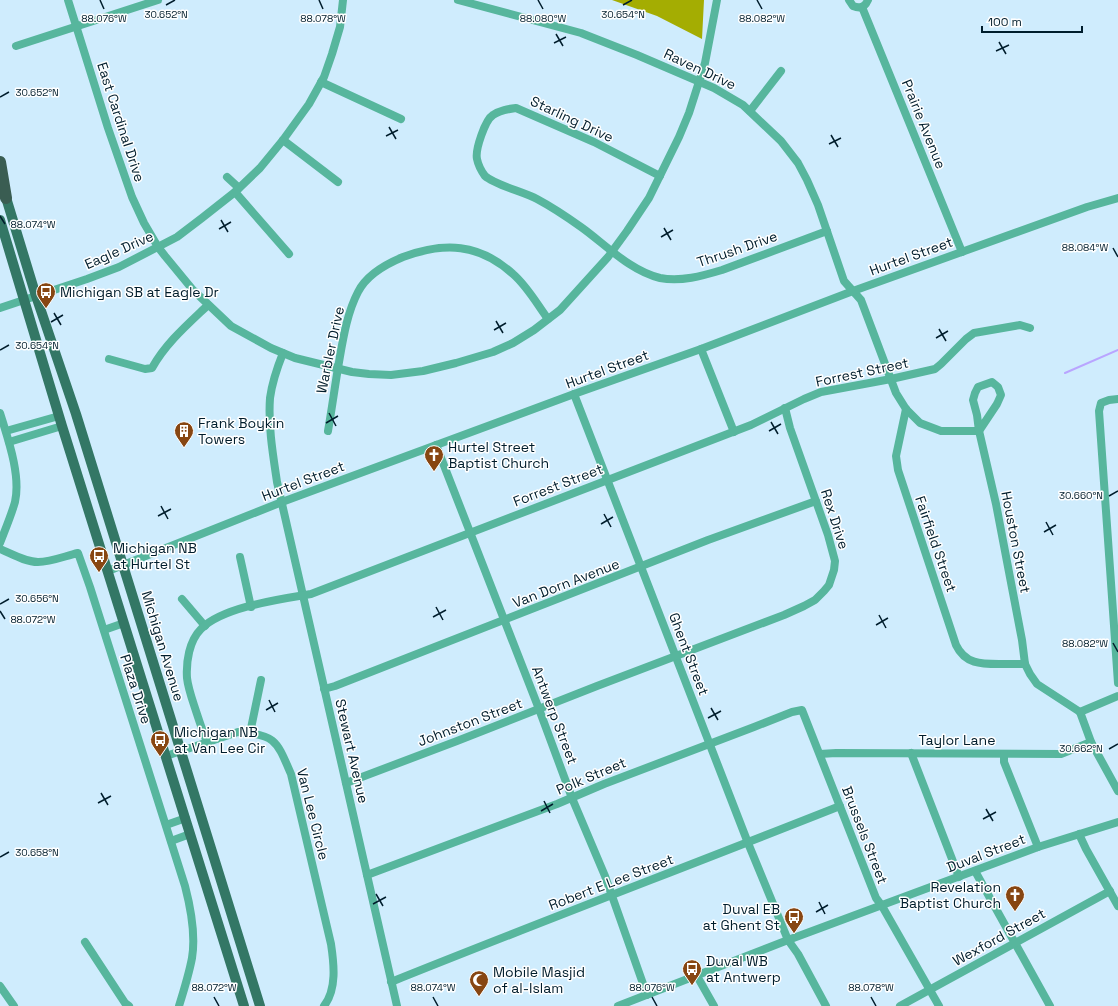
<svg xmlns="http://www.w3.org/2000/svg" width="1118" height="1006" viewBox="0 0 1118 1006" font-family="'Space Grotesk',sans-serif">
  <rect width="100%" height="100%" fill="#cfecfd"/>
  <!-- forest -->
  <path fill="#a4ad02" d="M612,0h92l-2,39 -45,-23z"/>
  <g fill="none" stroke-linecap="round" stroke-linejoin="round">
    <!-- stream -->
    <path stroke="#b9a5ff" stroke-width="2" d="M1065,373l53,-23"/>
    <!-- minor -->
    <g stroke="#57b69d" stroke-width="8">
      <path d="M68,0l40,128 24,69 12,26 14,24 7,9 28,34 38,36 40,22 24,10 57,14 17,2 22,1 32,-4 33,-8 37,-11 20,-9 21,-13 26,-20 48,-53 19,-26 22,-33 30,-61 10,-24 16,-50 12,-63"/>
      <path d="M458,0l123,33 56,22 77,33 29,17 38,36 17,22 9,17 11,25 26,76 17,19 35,93 10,16 14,14 21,8h38l1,4 16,69 26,136 3,24 5,10 7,10 43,28"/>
      <path d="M849,0l4,6c7,3 12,1 15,-6"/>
      <path d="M862,7l100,245"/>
      <path d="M16,46l142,-46"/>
      <path d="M321,82l80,37"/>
      <path d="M750,111l31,-40"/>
      <path d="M283,140l55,42"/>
      <path d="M660,176l-66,-34 -78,-34c-8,1 -16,2 -23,7 -8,5 -18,35 -16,44 1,5 5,13 8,17 10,9 39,16 52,23 15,8 30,18 44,28 24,17 49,44 79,51 21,4 42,-2 62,-8l105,-39"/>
      <path d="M227,177l12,11"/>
      <path d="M235,192l54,62"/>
      <path d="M0,308l87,-29 32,-12 58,-30 25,-19 33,-26 25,-24 23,-28 26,-36 15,-27 8,-23 8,-27 3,-27"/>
      <path d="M701,349l33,83"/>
      <path d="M283,353c-6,15 -11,30 -13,45 -2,28 3,57 7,84l120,524"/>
      <path d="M109,359l36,10 7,-1c14,-25 35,-43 56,-63"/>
      <path d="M992,382l6,5 3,8 -4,9 -18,27 -2,-16 -4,-15 2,-7 3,-6z"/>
      <path d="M574,394l174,449 40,97 10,14 28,52"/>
      <path d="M1118,399l-9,1 -8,3 -2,8 19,272"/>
      <path d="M906,409l-10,47 2,14 58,175c9,19 25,19 43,19 9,0 17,0 26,0"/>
      <path d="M0,413c8,26 21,62 15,89 -4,14 -10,28 -15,41"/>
      <path d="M6,431l53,-15"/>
      <path d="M328,431c4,-23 7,-46 11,-69 4,-23 8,-49 19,-70 8,-16 28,-28 45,-35 41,-15 76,-14 110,17 14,12 24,30 35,45"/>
      <path d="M9,442l53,-16"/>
      <path d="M436,445l103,264 33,89 33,78 42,119"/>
      <path d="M0,549c12,5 25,13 38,13 13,0 27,-6 40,-9l12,34 95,299c6,23 11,48 7,72 -3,16 -8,32 -13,48"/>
      <path d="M240,557l11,50"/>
      <path d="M108,571l174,-69 292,-108 127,-45 152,-58 234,-84 31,-9"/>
      <path d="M182,599l23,27"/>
      <path d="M104,630l20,-7"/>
      <path d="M324,689l11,-3 373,-146 108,-39"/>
      <path d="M1080,712l11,30 27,49"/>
      <path d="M1080,712l38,-16"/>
      <path d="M250,733l11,-53"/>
      <path d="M207,742c-5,-12 -9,-25 -13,-37 -3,-9 -6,-18 -7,-27 -1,-16 2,-37 14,-49 21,-22 80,-30 110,-35l440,-169 53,-26 17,-7 70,-13 44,-10 6,-5 25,-25 8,-6 46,-8 10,3"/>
      <path d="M911,753l48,124"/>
      <path d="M820,754l16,-1 225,1 30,-12"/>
      <path d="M1004,754v8l34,85"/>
      <path d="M166,756l72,-24c38,2 39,10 53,42l40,170c3,20 6,45 -7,62"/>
      <path d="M346,783l111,-42 140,-55 187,-71 20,-9 11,-6 9,-9 5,-6 5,-15 1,-9 -7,-26 -38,-107 -5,-20"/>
      <path d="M166,825l20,-7"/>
      <path d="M1079,834l7,15 32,57"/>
      <path d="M171,841l19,-7"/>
      <path d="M975,871l75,135"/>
      <path d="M367,875l190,-71 47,-20 150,-57 38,-15 10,-2 74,188 6,8 57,100"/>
      <path d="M85,942l40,61 4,3"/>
      <path d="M697,976l17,30"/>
      <path d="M391,982c149,-60 300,-117 449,-176"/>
      <path d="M0,986l14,20"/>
      <path d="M618,1006l170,-66 250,-93 80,-25"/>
      <path d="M900,1006l210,-115"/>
    </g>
    <!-- major -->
    <g stroke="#337765" stroke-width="10">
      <path d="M4,191l32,105 40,118 184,592"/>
      <path d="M0,220l62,206 182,580"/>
    </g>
    <!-- highway -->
    <path stroke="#3a5d52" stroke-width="12" d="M0,162l6,36"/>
  </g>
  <!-- ticks -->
  <path fill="none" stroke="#001d2c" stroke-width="1.5" d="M100,0l4,9M319,0l4,9M538,0l5,9M757,0l5,9M166,5l9,-5M623,5l9,-5M556,34l7,12M999,42l7,12M554,43l12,-6M996,51l13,-6M0,97l9,-5M389,127l7,12M831,135l7,12M386,136l12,-6M829,144l12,-6M0,216l5,8M221,220l7,12M664,228l7,12M219,229l12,-7M661,237l12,-7M1113,248l5,9M54,313l7,12M496,321l7,12M51,322l12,-7M939,329l7,12M494,330l12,-7M936,338l12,-7M0,350l9,-5M329,413l7,13M771,422l7,12M326,423l12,-7M769,431l12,-7M1109,496l9,-5M161,506l7,13M604,514l7,13M158,516l13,-7M1046,522l7,13M601,524l12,-7M1044,532l12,-7M0,604l9,-5M436,607l7,13M0,611l5,8M879,615l7,13M433,617l13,-7M876,625l12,-7M1113,643l5,9M269,700l6,12M711,708l7,12M266,710l12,-7M708,718l13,-7M1109,749l9,-5M101,793l7,12M544,801l6,12M98,803l13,-7M986,809l7,12M541,811l12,-7M983,819l13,-7M0,857l9,-5M376,894l7,12M819,902l6,12M373,904l13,-7M816,912l12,-7M214,997l5,9M433,997l5,9M652,997l5,9M871,997l5,9"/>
  <!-- icons -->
  <defs>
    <g id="bus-pin" transform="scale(1)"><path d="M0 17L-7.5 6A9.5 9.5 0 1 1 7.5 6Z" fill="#874612" stroke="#fff"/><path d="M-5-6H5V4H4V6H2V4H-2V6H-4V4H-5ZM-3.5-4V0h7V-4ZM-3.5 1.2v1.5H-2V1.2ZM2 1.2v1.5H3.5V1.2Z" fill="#fff"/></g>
    <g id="building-pin" transform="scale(1)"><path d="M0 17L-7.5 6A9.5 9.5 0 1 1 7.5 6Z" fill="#874612" stroke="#fff"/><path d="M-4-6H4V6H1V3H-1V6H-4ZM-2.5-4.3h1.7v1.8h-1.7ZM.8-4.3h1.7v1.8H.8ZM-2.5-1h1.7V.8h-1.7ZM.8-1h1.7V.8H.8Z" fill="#fff"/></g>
    <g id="church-pin" transform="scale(1)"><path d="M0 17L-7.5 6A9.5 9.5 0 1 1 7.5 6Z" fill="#874612" stroke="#fff"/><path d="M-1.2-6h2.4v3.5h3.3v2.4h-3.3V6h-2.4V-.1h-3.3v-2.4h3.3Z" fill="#fff"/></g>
    <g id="mosque-pin" transform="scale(1)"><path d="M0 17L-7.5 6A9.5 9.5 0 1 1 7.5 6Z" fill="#874612" stroke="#fff"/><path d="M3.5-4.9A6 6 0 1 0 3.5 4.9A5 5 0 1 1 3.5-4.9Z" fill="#fff"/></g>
  </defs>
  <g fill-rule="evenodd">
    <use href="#bus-pin" x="46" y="292"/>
    <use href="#building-pin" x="184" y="431"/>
    <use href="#church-pin" x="434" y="455"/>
    <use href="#bus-pin" x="99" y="556"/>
    <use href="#bus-pin" x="160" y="740"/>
    <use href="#church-pin" x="1015" y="895"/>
    <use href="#bus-pin" x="794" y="917"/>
    <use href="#bus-pin" x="692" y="969"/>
    <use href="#mosque-pin" x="479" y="980"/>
  </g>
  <g text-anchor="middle" stroke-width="3" stroke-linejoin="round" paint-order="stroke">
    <!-- street labels -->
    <g font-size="14" fill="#001d2c" stroke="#fff">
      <text transform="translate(700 69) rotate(25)" y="5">Raven Drive</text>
      <text transform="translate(572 119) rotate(25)" y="5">Starling Drive</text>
      <text transform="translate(121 122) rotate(72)" y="5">East Cardinal Drive</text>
      <text transform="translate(924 124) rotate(68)" y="5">Prairie Avenue</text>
      <text transform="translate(737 249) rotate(-19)" y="5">Thrush Drive</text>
      <text transform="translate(119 250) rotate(-24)" y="5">Eagle Drive</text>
      <text transform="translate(911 256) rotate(-20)" y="5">Hurtel Street</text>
      <text transform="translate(330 350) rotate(-78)" y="5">Warbler Drive</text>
      <text transform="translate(607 369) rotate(-20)" y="5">Hurtel Street</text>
      <text transform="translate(862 372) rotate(-12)" y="5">Forrest Street</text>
      <text transform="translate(303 481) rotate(-21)" y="5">Hurtel Street</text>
      <text transform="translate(558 485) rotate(-21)" y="5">Forrest Street</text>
      <text transform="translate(835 519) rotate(72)" y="5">Rex Drive</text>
      <text transform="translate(1016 542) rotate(79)" y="5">Houston Street</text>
      <text transform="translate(936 544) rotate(71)" y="5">Fairfield Street</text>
      <text transform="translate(566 583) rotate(-21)" y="5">Van Dorn Avenue</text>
      <text transform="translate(163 646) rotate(73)" y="5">Michigan Avenue</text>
      <text transform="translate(689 654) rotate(69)" y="5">Ghent Street</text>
      <text transform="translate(136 689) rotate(72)" y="5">Plaza Drive</text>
      <text transform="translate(555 715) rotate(69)" y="5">Antwerp Street</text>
      <text transform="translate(470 722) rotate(-21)" y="5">Johnston Street</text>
      <text x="957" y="745">Taylor Lane</text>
      <text transform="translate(352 751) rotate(77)" y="5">Stewart Avenue</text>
      <text transform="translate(591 776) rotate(-23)" y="5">Polk Street</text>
      <text transform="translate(313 814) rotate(76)" y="5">Van Lee Circle</text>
      <text transform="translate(865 835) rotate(69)" y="5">Brussels Street</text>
      <text transform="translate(986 853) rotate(-21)" y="5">Duval Street</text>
      <text transform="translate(611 882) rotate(-21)" y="5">Robert E Lee Street</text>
      <text transform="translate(999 937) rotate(-29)" y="5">Wexford Street</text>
    </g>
    <!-- poi labels -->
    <g font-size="14" fill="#001d2c" stroke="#fff" text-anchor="start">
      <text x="60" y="297">Michigan SB at Eagle Dr</text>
      <text x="198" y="428">Frank Boykin<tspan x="198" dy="16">Towers</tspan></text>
      <text x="448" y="452">Hurtel Street<tspan x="448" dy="16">Baptist Church</tspan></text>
      <text x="113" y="553">Michigan NB<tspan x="113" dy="16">at Hurtel St</tspan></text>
      <text x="174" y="737">Michigan NB<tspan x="174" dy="16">at Van Lee Cir</tspan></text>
      <text x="1001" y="892" text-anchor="end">Revelation<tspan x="1001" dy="16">Baptist Church</tspan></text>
      <text x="780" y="914" text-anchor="end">Duval EB<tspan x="780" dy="16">at Ghent St</tspan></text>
      <text x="706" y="966">Duval WB<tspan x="706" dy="16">at Antwerp</tspan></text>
      <text x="493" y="977">Mobile Masjid<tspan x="493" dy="16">of al-Islam</tspan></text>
    </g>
  </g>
  <g font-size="10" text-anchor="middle" fill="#001d2c" stroke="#fff" stroke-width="3" stroke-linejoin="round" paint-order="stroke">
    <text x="623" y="18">30.654°N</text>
    <text x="166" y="18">30.652°N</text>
    <text x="104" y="22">88.076°W</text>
    <text x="323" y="22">88.078°W</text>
    <text x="543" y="22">88.080°W</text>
    <text x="762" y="22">88.082°W</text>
    <text x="37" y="96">30.652°N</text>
    <text x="33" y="228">88.074°W</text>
    <text x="1085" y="251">88.084°W</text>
    <text x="37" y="349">30.654°N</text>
    <text x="1081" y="499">30.660°N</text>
    <text x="37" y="602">30.656°N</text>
    <text x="33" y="623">88.072°W</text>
    <text x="1085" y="647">88.082°W</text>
    <text x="1081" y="752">30.662°N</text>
    <text x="37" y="856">30.658°N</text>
    <text x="214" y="991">88.072°W</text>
    <text x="433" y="991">88.074°W</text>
    <text x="652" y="991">88.076°W</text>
    <text x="871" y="991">88.078°W</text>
  </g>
  <!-- scale -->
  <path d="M982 26v6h100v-6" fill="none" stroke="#001d2c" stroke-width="2"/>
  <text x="988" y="26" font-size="12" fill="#001d2c" stroke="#ffffff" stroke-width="3" paint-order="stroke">100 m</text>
</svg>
